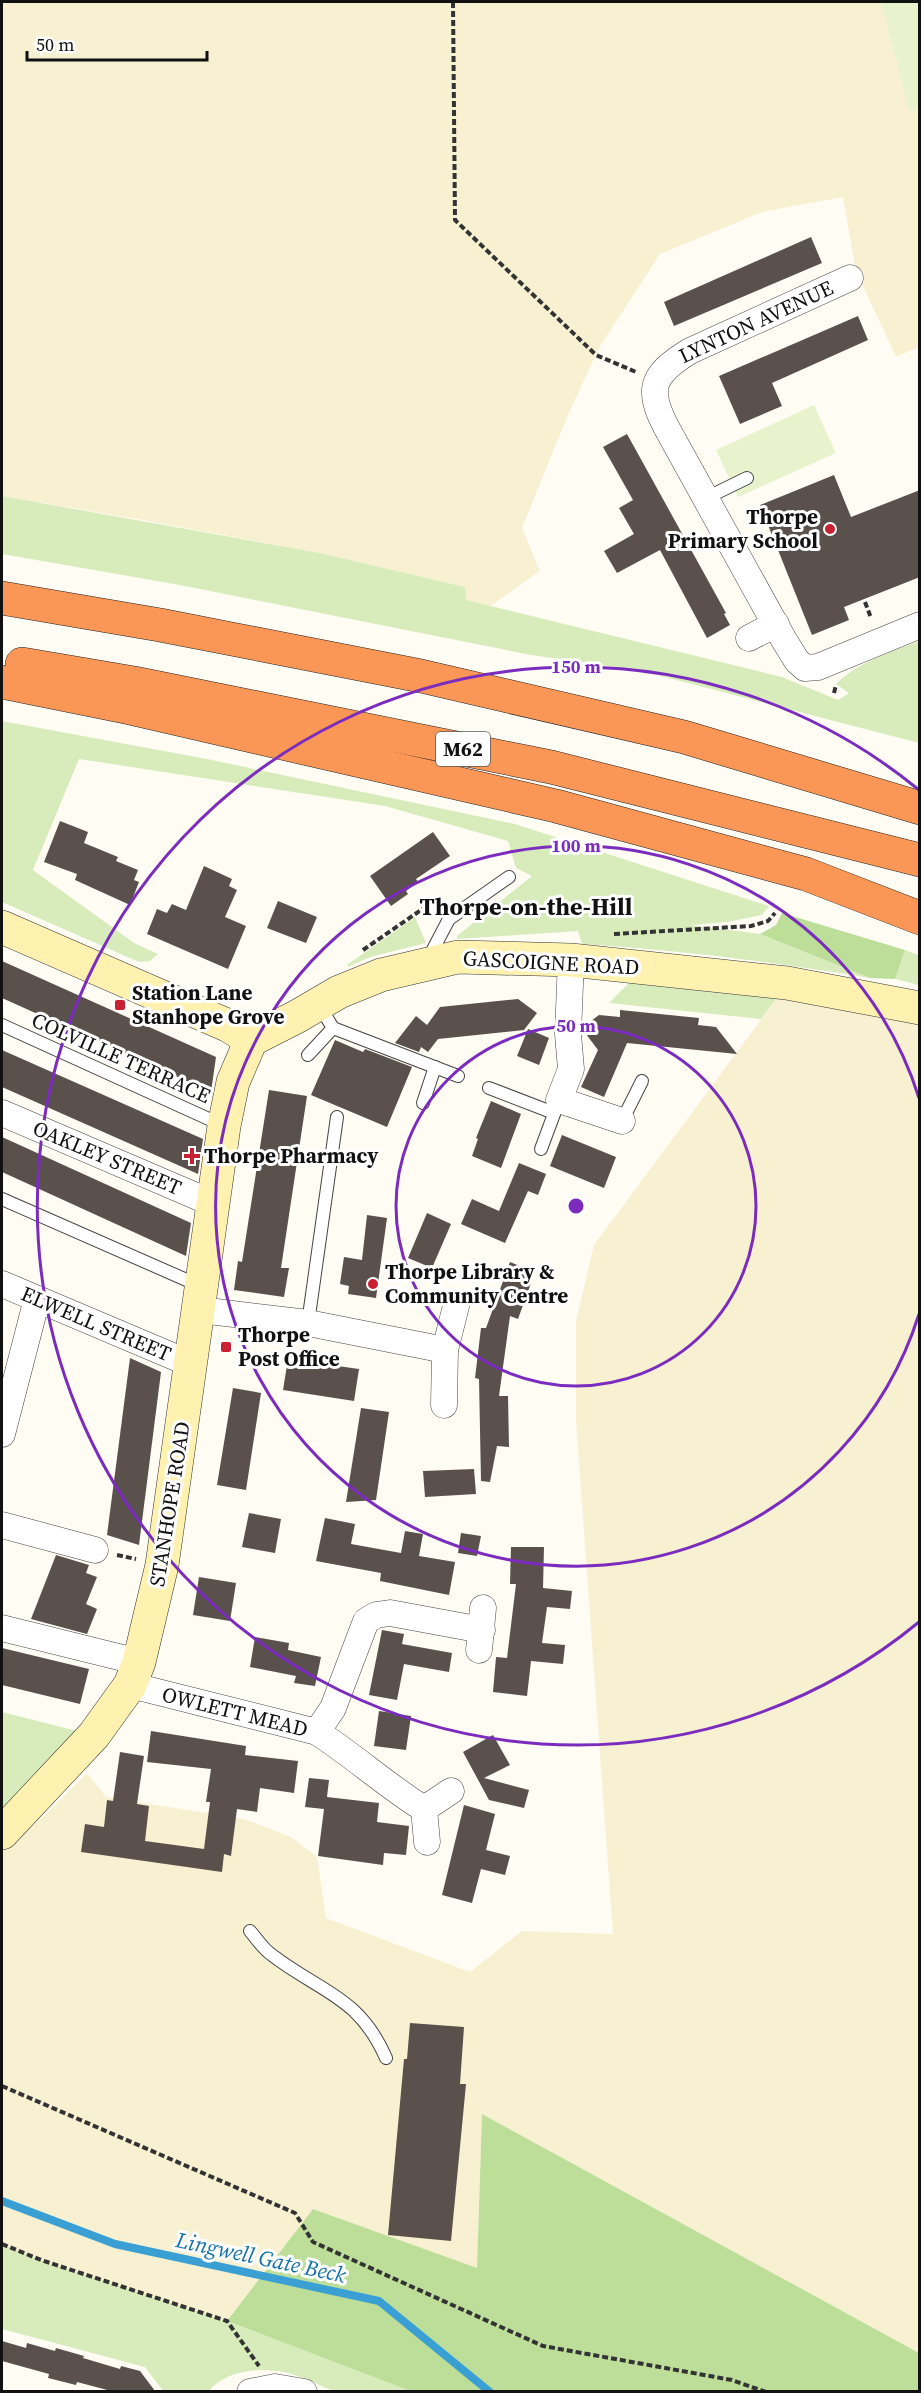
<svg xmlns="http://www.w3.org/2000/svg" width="921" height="2393" viewBox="0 0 921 2393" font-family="'Source Serif 4',serif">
  <rect width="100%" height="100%" fill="#fffcf4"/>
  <!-- farmland -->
  <g fill="#f7f1d2">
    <path d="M2,2h917v345l-23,10 -40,-86 -13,-74 -81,15 -102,42 -61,94 -31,67 -46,113 18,43 -51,36 -24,-7v-13l-145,-34 -183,-34 -135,-23z"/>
    <path d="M777,998l89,14 53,12v1329l-437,-239 -5,155 -164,-60 -86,112 -186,-61 -39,-16v-392l40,-34 45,-45 19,24 138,22 47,18 26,20 9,61 144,54 52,-41 91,3 -37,-513v-100l18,-76z"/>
  </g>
  <!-- green -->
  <g fill="#d8ecbb">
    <path d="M2,496l318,57 145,34 1,13 316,77 56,23 11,-7 -13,-9c22,-22 55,-32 83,-43v102l-277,-72 -111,-16 -351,-70 -178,-31z"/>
    <path d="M2,721l205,38 308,65 254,82 -7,9 -35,7 -37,3 70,9 110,44c-96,-16 -191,-28 -288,-34l-4,-13 -121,8v-3l75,-60 -16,-8 -8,-27 -123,-35 -306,-47 -46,111 101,73 24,11 -8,7 -11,1 -137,-60z"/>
    <path d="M415,917l11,26 -56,14 -22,10 -1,-2z"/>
    <path d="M905,950l14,5v30l-24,-6z"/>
    <path d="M631,981l146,17 -16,21 -152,-16z"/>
    <path d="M2,1712l79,20 -51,53 -28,22z"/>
    <path d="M2,2244l39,16 186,61 183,70c-19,0 -56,2 -73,0 -13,-2 -26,-11 -39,-15 -27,-10 -70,-9 -89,15h-46l-18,-24 -143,-38z"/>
  </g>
  <!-- forest -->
  <g fill="#bcde99">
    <path d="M782,913l123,37 -10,29 -25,-1 -110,-44 16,-9z"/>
    <path d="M482,2114l437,239v38h-509l-183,-70 86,-112 164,59z"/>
  </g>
  <!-- pitch -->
  <g fill="#e8f3cd">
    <path d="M881,2h38v106l-9,3z"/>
    <path d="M814,405l22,48 -98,44 -22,-47z"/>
  </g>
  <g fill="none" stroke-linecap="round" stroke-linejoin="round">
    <!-- stream -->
    <path stroke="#3aa0d3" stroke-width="8" d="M2,2201l113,43 264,57 111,91"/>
  </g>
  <!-- building -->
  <g fill="#5a514c">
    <path d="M811,237l11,26 -148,63 -10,-24z"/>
    <path d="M858,316l10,24 -96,43 10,23 -42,18 -21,-48z"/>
    <path d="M627,434l99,179 -2,1 6,11 -23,13 -47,-88 -43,23 -13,-22 30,-17 -15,-26 14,-8 -30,-53z"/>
    <path d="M834,475l17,42 69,-27v87l-76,30 5,13 -37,15 -52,-130z"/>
    <path d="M60,821l28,11 -4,11 34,14 -2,4 22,9 -4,10 5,2 -9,23 -55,-25 2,-6 -33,-12z"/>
    <path d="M433,832l17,24 -34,23 2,3 -12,9 2,3 -17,12 -21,-30z"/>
    <path d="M204,866l28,13 -3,7 8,4 -12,27 21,9 -18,43 -81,-35 10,-25 10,4 5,-9 14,6z"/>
    <path d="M278,901l39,16 -11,26 -39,-15z"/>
    <path d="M2,961l214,96 -5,35 -209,-94z"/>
    <path d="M518,999l19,14 -13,17 -86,9 -10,13 -7,-5 -2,5 -24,-9 21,-27 11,9 13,-18z"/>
    <path d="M620,1010l79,8 -1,7 18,2 21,27 -110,-11 -23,54 -23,-10 17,-37 -15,-20v-3l16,-12 21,2z"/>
    <path d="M528,1029l21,9 -10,27 -22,-9z"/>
    <path d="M335,1040l28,12 2,-3 47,18 -25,60 -76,-32z"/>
    <path d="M2,1050l201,89 -5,35 -196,-87z"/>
    <path d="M269,1090l38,6 -26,172h8l-5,29 -50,-7 4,-29 4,1z"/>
    <path d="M491,1101l30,13 -20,54 -29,-12 6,-17 -2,-1z"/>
    <path d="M562,1135l54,22 -12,31 -54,-22z"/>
    <path d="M2,1137l189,86 -5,33 -184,-84z"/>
    <path d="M519,1163l27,11 -8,21 -10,-4 -23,52 -44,-19 11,-25 27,12z"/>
    <path d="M427,1213l24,11 -19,44 -24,-10z"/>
    <path d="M367,1215l20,3 -11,80 -28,-4 1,-8 -9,-2 4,-27 18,3z"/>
    <path d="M510,1262l25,10 -17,47 -8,-3 -11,80h9l1,51 -12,-1 -7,36 -9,-1 -2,-102 -4,-1 6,-50h5z"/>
    <path d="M130,1358l31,14 -22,173 -32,-10z"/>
    <path d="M288,1359l71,10 -5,32 -71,-11z"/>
    <path d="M233,1388l28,5 -15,97 -29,-5z"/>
    <path d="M361,1408l28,4 -13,88 -30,2z"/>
    <path d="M474,1469l2,25 -51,3 -2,-26z"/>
    <path d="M249,1513l32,6 -6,34 -33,-6z"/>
    <path d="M325,1518l30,6 -4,20 50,9 4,-22 18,3 -4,22 36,6 -6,33 -69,-14 1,-8 -65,-12z"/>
    <path d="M461,1533l20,3 -4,20 -19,-3z"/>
    <path d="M511,1547h33l-1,41 29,3 -2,18 -23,-2 -5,36 23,2 -2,19 -32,-3 -4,35 -34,-4 3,-35 11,1 9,-74h-6z"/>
    <path d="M56,1555l33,10 -3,8 11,4 -11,27 11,5 -10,25 -56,-15z"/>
    <path d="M199,1577l37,6 -6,38 -37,-6z"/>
    <path d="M382,1630l22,4 -2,10 50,9 -3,19 -45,-8 -7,36 -28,-5z"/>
    <path d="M255,1637l34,6 -1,7 33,7 -6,29 -21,-3 2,-7 -46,-9z"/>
    <path d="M2,1648l87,21 -9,35 -78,-19z"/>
    <path d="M379,1711l32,5 -5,34 -32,-4z"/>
    <path d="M151,1731l95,15 -1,9 53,6 -4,32 -34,-5 -3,24 -20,-3 -6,47 -7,-2 -2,18 -141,-20 4,-28 19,3 3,-27 6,1 7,-49 24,4 -7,48 12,2 -4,35 59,8 6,-47h-4l5,-33 -64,-7z"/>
    <path d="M493,1735l17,30 -26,13 45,12 -5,18 -35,-8 -26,-48z"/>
    <path d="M309,1778l20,2 -2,17 52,6 -2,19 32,4 -3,29 -22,-2 -1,12 -65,-9 6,-47 -19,-2z"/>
    <path d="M464,1805l31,9 -9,36 24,6 -5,19 -24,-6 -9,34 -30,-8z"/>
    <path d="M410,2023l54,4 -4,57h6l-15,157 -63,-6 16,-176h3z"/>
    <path d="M2,2341l24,7 1,-5 28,8 1,-3 28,8 -1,2 37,11 1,-3 19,5 15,20h-44l-34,-9 -1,3 -28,-7 1,-4 -47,-13z"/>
  </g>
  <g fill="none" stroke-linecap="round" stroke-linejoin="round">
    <!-- lane casing -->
    <g stroke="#444" stroke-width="14">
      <g id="lane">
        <path d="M706,498l41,-20"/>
        <path d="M428,959l21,-40 60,-42"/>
        <path d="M319,1005l14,23 125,48"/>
        <path d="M2,1025l220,100"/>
        <path d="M308,1055l25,-27"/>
        <path d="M489,1088l65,25"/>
        <path d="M423,1103l12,-36"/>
        <path d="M622,1121l20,-40"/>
        <path d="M541,1149l16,-43"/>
        <path d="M2,1199l196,86"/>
        <path d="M308,1323l29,-206"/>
        <path d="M250,1931c7,8 13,18 22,24 48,37 87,41 114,103"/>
      </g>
    </g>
    <!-- street casing -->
    <g stroke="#444" stroke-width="27">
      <g id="street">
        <path d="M850,278l-160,73c-41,25 -44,40 -20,83l114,206 13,21 8,7 13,-1 102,-42"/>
        <path d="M749,638l27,-14"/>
        <path d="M571,960l-3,74 3,35 -12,31 63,21"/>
        <path d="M2,1113l210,90"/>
        <path d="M2,1284l189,80"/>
        <path d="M200,1310l108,13 137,27"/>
        <path d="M444,1405l1,-55 11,-44"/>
        <path d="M2,1434l35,-135"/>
        <path d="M2,1525l93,25"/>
        <path d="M2,1628l137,34"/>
        <path d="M479,1650l4,-42"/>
        <path d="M130,1685l187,47c37,24 70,54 107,77"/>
        <path d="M317,1732l16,-24 33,-87 10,-6 14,-2 92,17"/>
        <path d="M427,1842l-3,-33 27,-18"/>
        <path d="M250,2392l25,-5 29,5"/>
      </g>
    </g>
    <!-- secondary casing -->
    <g stroke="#333" stroke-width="34">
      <g id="secondary">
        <path d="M2,927l227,99 22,14"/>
        <path d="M2,1833l92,-98 36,-50 9,-23 23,-97 62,-439 9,-44 18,-42 47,-24 41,-24 42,-17 77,-18 113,3 216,23 133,25"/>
      </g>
    </g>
    <!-- highway casing -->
    <g stroke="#222" stroke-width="34">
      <g id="highway">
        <path d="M2,598l158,27 261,51 263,61 236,71"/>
        <path d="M22,664l112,19 417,84 369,93"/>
        <path d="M2,682l119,24 435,100 250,68 114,44"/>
      </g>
    </g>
    <!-- path -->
    <g stroke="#333" stroke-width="4" stroke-dasharray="6 3" stroke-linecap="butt">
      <path d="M453,2l2,218 141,135 40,17"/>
      <path d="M865,602l6,16"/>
      <path d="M834,693l2,-8"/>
      <path d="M614,934l137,-8 17,-5 7,-8"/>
      <path d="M363,950l74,-51 4,7"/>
      <path d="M117,1555l19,4"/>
      <path d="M2,2086l293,127 18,29 230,104 189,34 34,12"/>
      <path d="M2,2244l39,16 186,61 32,45"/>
    </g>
    <!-- lane -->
    <use href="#lane" stroke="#fff" stroke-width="12"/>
    <!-- street -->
    <use href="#street" stroke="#fff" stroke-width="26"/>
    <!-- secondary -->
    <use href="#secondary" stroke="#fff1af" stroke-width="33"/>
    <!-- highway -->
    <use href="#highway" stroke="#fa9757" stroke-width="33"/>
  </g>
  <!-- distance rings -->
  <g fill="none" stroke="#7b2cbf" stroke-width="3">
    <circle cx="576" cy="1206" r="180"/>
    <path d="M919 1314A360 360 0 1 1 919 1098"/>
    <path d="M919 1622A539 539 0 1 1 919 790"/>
  </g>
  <!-- markers -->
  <g fill="#c82134" stroke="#fff" stroke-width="2">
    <circle cx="830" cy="529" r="6"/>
    <rect x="114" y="999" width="12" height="12" rx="3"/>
    <path d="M189 1147h6v6h6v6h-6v6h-6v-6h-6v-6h6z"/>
    <circle cx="373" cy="1284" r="6"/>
    <rect x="220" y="1341" width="12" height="12" rx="3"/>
  </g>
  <g text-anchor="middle" stroke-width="6" stroke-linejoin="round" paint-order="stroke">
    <!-- shield labels -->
    <rect fill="#fff" stroke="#585858" stroke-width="1.5" x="436" y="732" width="54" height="34" rx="4.5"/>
    <g font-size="20" font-weight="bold" fill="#111">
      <text x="463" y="756">M62</text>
    </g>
    <!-- street labels -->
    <g font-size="21" fill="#111" stroke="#fff">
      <text transform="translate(756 322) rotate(-25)" y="7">LYNTON AVENUE</text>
      <text transform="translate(551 963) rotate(3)" y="7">GASCOIGNE ROAD</text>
      <text transform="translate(121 1058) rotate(24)" y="7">COLVILLE TERRACE</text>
      <text transform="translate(107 1158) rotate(23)" y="7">OAKLEY STREET</text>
      <text transform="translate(96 1324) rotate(23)" y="7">ELWELL STREET</text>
      <text transform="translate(170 1504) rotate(-81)" y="7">STANHOPE ROAD</text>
      <text transform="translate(235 1712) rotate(14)" y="7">OWLETT MEAD</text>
    </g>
    <!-- poi labels -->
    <g font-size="21" font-weight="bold" fill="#111" stroke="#fff" text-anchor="start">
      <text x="818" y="524" text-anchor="end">Thorpe<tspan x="818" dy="24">Primary School</tspan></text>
      <text x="132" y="1000">Station Lane<tspan x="132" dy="24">Stanhope Grove</tspan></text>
      <text x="204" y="1163">Thorpe Pharmacy</text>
      <text x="385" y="1279">Thorpe Library &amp;<tspan x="385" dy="24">Community Centre</tspan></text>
      <text x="238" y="1342">Thorpe<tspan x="238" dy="24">Post Office</tspan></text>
    </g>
    <!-- water labels -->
    <g font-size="22" font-style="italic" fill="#1371a9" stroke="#fff">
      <text transform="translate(261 2257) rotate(12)" y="8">Lingwell Gate Beck</text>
    </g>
    <!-- quarter labels -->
    <g font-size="24" font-weight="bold" fill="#111" stroke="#fff">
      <text x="526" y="915">Thorpe-on-the-Hill</text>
    </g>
  </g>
  <circle cx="576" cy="1206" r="9" fill="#7b2cbf" stroke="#fff" stroke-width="3"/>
  <g font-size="18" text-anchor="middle" font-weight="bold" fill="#7b2cbf" stroke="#fff" stroke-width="6" stroke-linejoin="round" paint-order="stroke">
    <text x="576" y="673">150 m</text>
    <text x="576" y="852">100 m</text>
    <text x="576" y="1032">50 m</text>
  </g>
  <!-- border -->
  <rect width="921" height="2393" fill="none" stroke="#111111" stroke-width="6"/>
  <!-- scale -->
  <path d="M27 51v9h180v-9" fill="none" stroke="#111111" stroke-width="3"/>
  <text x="36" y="51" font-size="18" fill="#111111" stroke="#ffffff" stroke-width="4.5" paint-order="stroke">50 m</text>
</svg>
